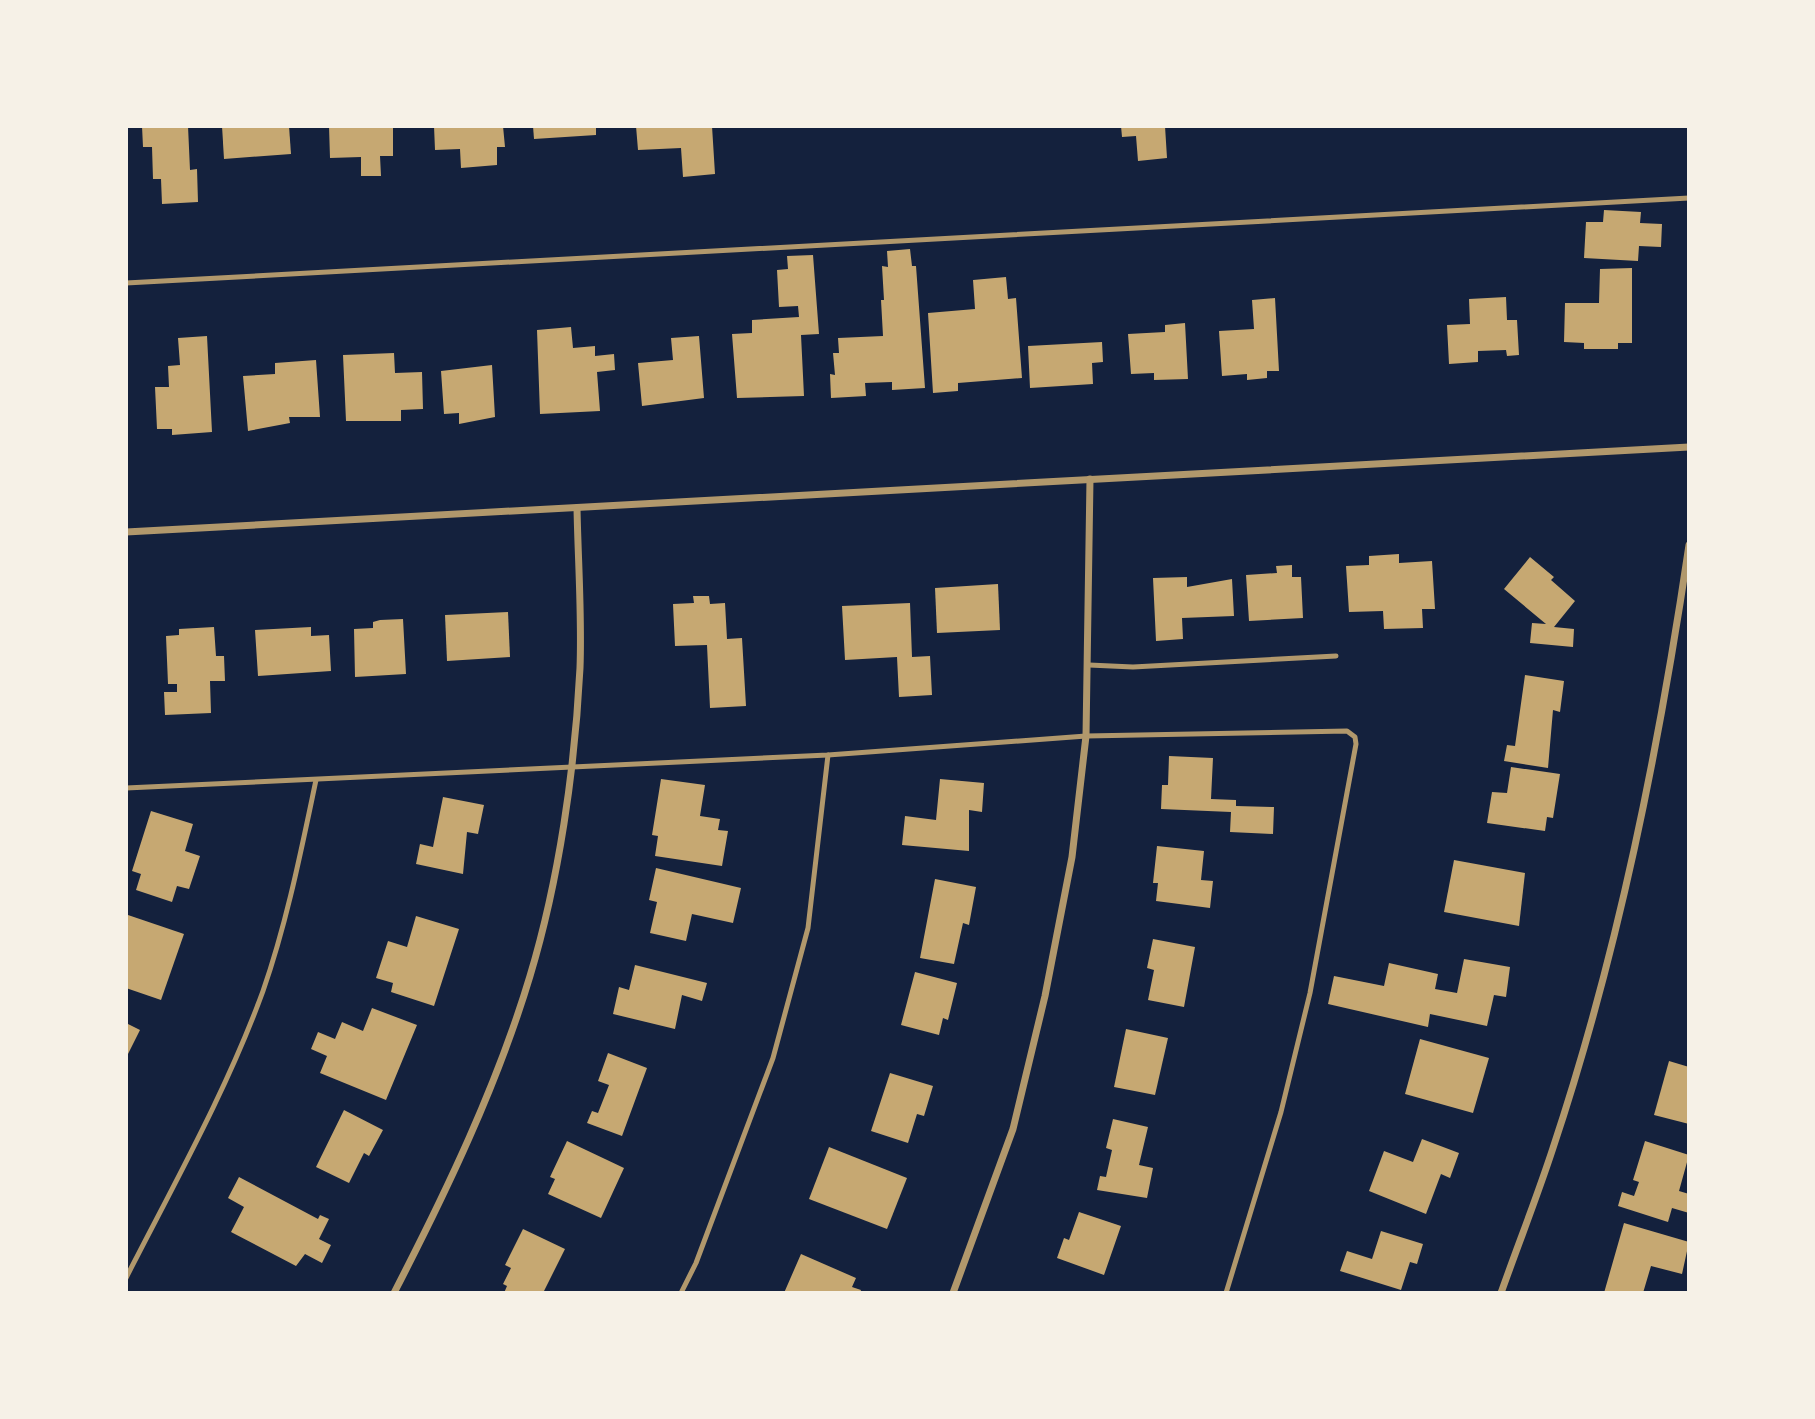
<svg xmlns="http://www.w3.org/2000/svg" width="1815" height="1419" viewBox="0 0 1815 1419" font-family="Figtree,sans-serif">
  <rect width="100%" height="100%" fill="#14213d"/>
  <!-- building -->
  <g fill="#c6a872">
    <path d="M142,126h46l2,44 7,-1 1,33 -36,2 -1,-25h-8l-1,-32h-9z"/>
    <path d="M222,126h67l2,28 -67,5z"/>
    <path d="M329,126h64v30h-13l1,20h-20v-19l-31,1z"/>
    <path d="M434,126h69l2,21h-8v18l-36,3 -1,-19 -25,1z"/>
    <path d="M533,126h63v9l-62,4z"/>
    <path d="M636,126h76l3,48 -32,3 -2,-29 -43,2z"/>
    <path d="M1121,126h44l2,32 -29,3 -2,-25 -14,1z"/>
    <path d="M1604,210l37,2 -1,11 22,1 -1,23 -22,-1 -1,15 -54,-3 2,-36h17z"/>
    <path d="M910,249l2,17h4l9,122 -33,2v-8l-27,1 1,13 -35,2 -1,-24 5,1 -2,-22h6l-1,-15 45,-2 -2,-36h3l-2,-34 6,1 -1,-16z"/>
    <path d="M813,255l6,79 -18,1 3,61 -67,2 -5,-64 20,-1v-13l47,-3 -1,-11 -19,1 -2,-37 11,-1 -1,-13z"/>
    <path d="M1632,268v75h-14v6h-34v-6l-20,-1 1,-39h34l1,-34z"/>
    <path d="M1006,277l2,22 8,-1 6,80 -64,5v8l-25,2 -5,-80 47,-4 -2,-29z"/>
    <path d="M1506,297l1,23h10l2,35 -12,1 -1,-6 -28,1v11l-29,2 -2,-39 23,-1 -1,-25z"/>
    <path d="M1275,298l4,73h-12v7l-20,2v-6l-25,2 -3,-45 35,-2 -2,-29z"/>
    <path d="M1185,323l3,56 -34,1v-7l-23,1 -3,-40 37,-2v-7z"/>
    <path d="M571,327l2,21 22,-2v10l19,-2 1,16 -18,2 3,39 -60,3 -3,-84z"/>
    <path d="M207,336l5,96 -40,3v-6h-15l-2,-42h14l-1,-21 12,-1 -2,-27z"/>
    <path d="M699,336l5,62 -62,8 -4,-43 35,-3 -2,-22z"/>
    <path d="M1102,342l1,20 -11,1 1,21 -63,4 -2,-42z"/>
    <path d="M394,353l1,20 27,-1 1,37 -22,1v11h-55l-3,-66z"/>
    <path d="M316,360l4,57h-31l1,6 -42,8 -5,-55 32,-2v-11z"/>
    <path d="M492,365l3,52 -36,7v-11l-15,1 -3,-43z"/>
    <path d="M1399,554v9l33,-2 3,48h-13l1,19 -39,1 -1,-18 -34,1 -3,-46 23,-1v-9z"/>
    <path d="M1530,557l24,20 -3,3 24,21 -21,26 20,2 -1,18 -43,-4 2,-20 14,1 -42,-35z"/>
    <path d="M1292,565v12h9l2,41 -54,3 -3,-46 31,-2 -1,-7z"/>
    <path d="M1187,577v10l45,-8 2,37 -52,2 1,21 -27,2 -3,-63z"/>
    <path d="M998,584l2,46 -63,3 -2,-45z"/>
    <path d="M693,596h16l1,8 15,-1 2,36 15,-1 4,68 -36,2 -3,-63 -32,1 -2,-42 21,-1z"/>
    <path d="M910,603l2,54 18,-1 2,39 -33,2 -2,-40 -52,3 -3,-54z"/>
    <path d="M508,612l2,45 -63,4 -2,-46z"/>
    <path d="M403,619l3,55 -51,3 -1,-48 19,-1v-6l7,-2z"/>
    <path d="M214,627l2,29h8l1,25h-15l1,32 -46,2 -1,-23h13v-8h-9l-2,-48 13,-1v-6z"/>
    <path d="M311,627v9l18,-1 2,36 -73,5 -3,-46z"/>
    <path d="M1525,675l39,6 -4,31 -7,-2 -5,58 -44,-7 3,-16 8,1z"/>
    <path d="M1169,756l44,2 -2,41 25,1v6l38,1 -1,27 -43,-2 1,-20 -70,-3 1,-24h6z"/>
    <path d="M1511,767l49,7 -7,44 -6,-1 -2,14 -58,-8 5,-31 15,1z"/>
    <path d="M661,779l44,6 -5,31 20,3 -2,11 10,1 -6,35 -67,-10 3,-20 -6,-1z"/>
    <path d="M940,779l44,4 -2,29 -13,-2v41l-67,-6 3,-29 31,4z"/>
    <path d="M443,797l41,8 -6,29 -11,-2 -4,42 -47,-10 4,-20 13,3z"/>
    <path d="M151,811l42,13 -8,27 15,5 -11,33 -12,-3 -5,16 -36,-12 5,-16 -9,-3z"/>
    <path d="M1157,846l47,5 -3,29 12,1 -3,27 -54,-7 2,-18h-5z"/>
    <path d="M1454,860l71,13 -6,53 -75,-14z"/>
    <path d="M656,868l85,20 -8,35 -41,-9 -6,27 -36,-8 7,-31 -8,-2z"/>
    <path d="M935,879l41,8 -7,38 -6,-2 -9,41 -34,-6z"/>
    <path d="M128,915l56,19 -23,66 -35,-12z"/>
    <path d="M416,916l43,13 -25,77 -43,-14 2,-9 -17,-5 12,-37 19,6z"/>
    <path d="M1153,939l42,8 -11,60 -36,-7 6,-30 -7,-2z"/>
    <path d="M1464,959l46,8 -4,30 -12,-2 -7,31 -57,-12 -2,13 -100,-23 6,-28 50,10 5,-23 49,11 -3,15 22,4z"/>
    <path d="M635,965l72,18 -5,18 -20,-6 -7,34 -62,-15 6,-27 10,3z"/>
    <path d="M915,972l42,11 -9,37 -5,-2 -4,17 -38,-10z"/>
    <path d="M372,1008l45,17 -31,75 -66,-27 7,-17 -16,-7 7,-17 17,7 7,-17 21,9z"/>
    <path d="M126,1023l14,7 -14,28z"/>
    <path d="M1126,1029l42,9 -13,57 -41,-8z"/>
    <path d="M1420,1039l69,19 -16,55 -68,-19z"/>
    <path d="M608,1053l39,15 -25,68 -35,-13 5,-12 6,2 11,-28 -11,-4z"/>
    <path d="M1669,1061l20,6v57l-35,-9z"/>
    <path d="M890,1073l43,13 -9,30 -7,-2 -9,29 -37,-12z"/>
    <path d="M344,1110l39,20 -14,26 -5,-3 -15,30 -33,-16z"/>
    <path d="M1113,1119l35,8 -9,38 14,3 -6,30 -50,-8 3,-14 6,1 6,-27 -6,-2z"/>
    <path d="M1422,1139l37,14 -9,25 -9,-4 -15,40 -57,-23 15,-40 29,11z"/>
    <path d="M567,1141l57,27 -23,50 -53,-24 7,-15 -5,-2z"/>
    <path d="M1645,1141l44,14 -10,36 10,3v19l-17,-5 -4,14 -50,-16 4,-14 12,4 5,-14 -6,-2z"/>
    <path d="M829,1147l78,31 -20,51 -78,-30z"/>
    <path d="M239,1177l79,42 2,-4 9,4 -10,20 12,6 -9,18 -17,-9 -9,12 -65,-34 13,-25 -16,-9z"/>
    <path d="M1079,1212l42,14 -17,49 -47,-17 7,-20 5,2z"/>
    <path d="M1624,1223l65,19 -7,32 -31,-8 -8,27h-39z"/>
    <path d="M523,1229l42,20 -22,44h-39l3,-7 -4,-2 8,-16 -6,-3z"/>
    <path d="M1381,1231l42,13 -6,20 -7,-2 -9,28 -61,-19 7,-20 25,8z"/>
    <path d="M801,1254l55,24 -4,9 9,3 -1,3h-76z"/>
  </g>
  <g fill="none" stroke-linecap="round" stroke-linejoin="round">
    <!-- service -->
    <g stroke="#b1986c" stroke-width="5">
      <path d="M126,283l1563,-85"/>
      <path d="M1089,665l44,2 203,-11"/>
      <path d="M126,788l702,-33 258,-19 261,-5 8,6 1,7 -46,249 -29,119 -55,181"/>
      <path d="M126,1278c48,-94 101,-188 137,-287 24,-69 38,-140 53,-211"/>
      <path d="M681,1293l15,-30 77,-205 35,-130 20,-173"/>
    </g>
    <!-- minor -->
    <g stroke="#b1986c" stroke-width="7">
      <path d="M126,532l1563,-85"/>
      <path d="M394,1293c52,-101 103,-207 136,-317 29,-96 45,-208 50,-308 2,-53 -2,-107 -3,-160"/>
      <path d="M953,1293l60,-164 32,-133 27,-139 14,-121 4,-257"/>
      <path d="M1501,1293c17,-48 36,-96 52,-145 65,-195 106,-400 136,-603"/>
    </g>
  </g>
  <!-- border -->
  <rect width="1815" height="1419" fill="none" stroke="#f6f1e7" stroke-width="256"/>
</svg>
